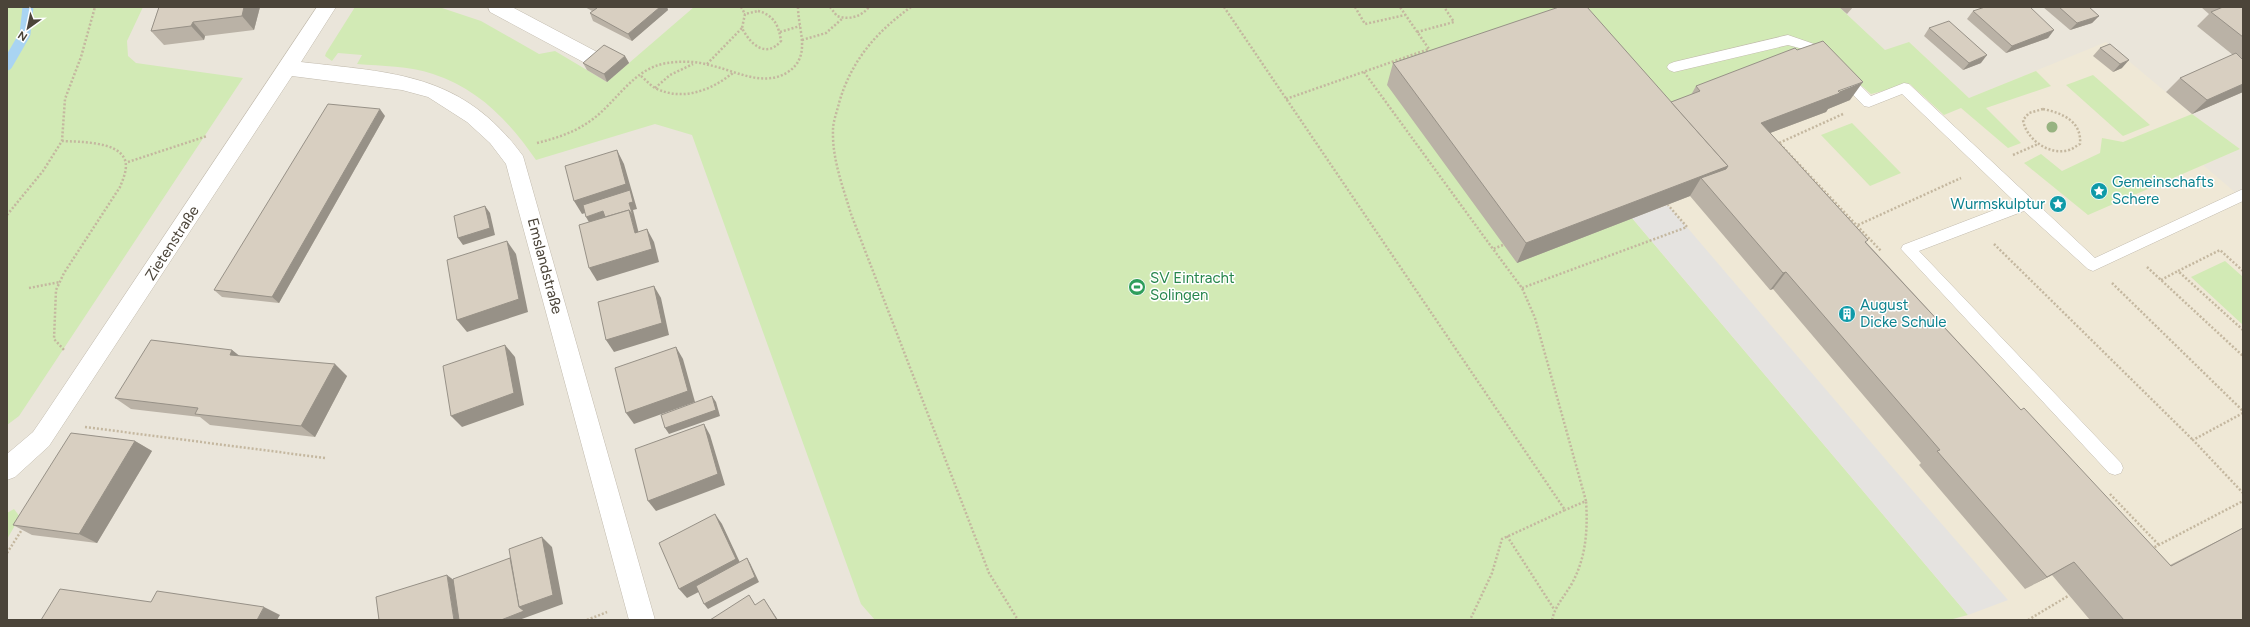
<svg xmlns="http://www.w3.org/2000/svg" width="2250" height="627" viewBox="0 0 2250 627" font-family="Figtree,sans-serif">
  <rect width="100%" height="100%" fill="#f6f3ec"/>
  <!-- residential -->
  <rect fill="#eae5da" x="7" y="7" width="2236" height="613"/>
  <!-- education -->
  <path fill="#efe8d6" d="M1909,42l60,56 137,-56 86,72 48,35 -37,16 40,34v421h-294l19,-5 -451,-352 -130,-178 437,-11z"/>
  <!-- green -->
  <g fill="#d2eab5">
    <path d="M7,7h136l-16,34 1,15 8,7 107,15 -224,338 -12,9z"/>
    <path d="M355,7h84l42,14 58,33 16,-3 52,31 87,-75h1145l46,43 24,-8 60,56 67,-27 15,15 -65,22 35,35 -13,5 -47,-40 -17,7 -34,-31 -39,10 -30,-26 -209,150 336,397 -19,5h-1074l-14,-16 -169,-469 -37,-11 -119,36c-26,-38 -57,-71 -103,-86 -24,-8 -51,-8 -76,-10l5,-9 -24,-2 -6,8 -7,-5 1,-3z"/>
    <path d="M2093,75l57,50 -27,11 -57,-51z"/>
    <path d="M2192,114l48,35 -152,66 -64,-52 17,-9 21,17 38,-18 2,-15 21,4z"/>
    <path d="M1852,123l49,50 -31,13 -49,-51z"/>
    <path d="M2225,261l18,16v48l-52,-48z"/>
    <path d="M14,509l6,8 -13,22v-26z"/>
  </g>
  <!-- parking -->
  <path fill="#e5e3e0" d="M1668,205l225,263 115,132 -40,15 -336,-397z"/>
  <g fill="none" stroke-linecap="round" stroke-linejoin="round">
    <!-- stream -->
    <path stroke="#a9d4f2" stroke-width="11" d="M7,65l18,-31 3,-27"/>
    <!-- service casing -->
    <g stroke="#c2bbae" stroke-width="1">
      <g id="service">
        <path d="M1788,35l29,10 15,12 -2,3 -5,2 -22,-13 -15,-4 -114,27 -5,-2 -2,-3 2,-3 5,-2z"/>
        <path d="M1843,71l5,2 23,23 33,-13 5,1 186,174 148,-69v12l-150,70 -5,-2 -64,-58 -105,40 202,212 2,5 -2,5 -6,2 -6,-2 -208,-224 2,-4 112,-43 -113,-108 -33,13 -5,-1 -26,-27 -2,-3 2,-3z"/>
      </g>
    </g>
    <!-- minor casing -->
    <g stroke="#c2bbae" stroke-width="1">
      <g id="minor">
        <path d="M317,7h19l-35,55c94,11 161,11 222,94l132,464h-26l-123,-456 -16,-21 -23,-21 -39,-25 -26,-7 -110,-14 -243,370 -34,31 -8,3v-26l26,-22 11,-16z"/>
        <path d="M488,7h24l87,46 3,5 -3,5 -7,2 -7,-2 -95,-51z"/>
      </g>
    </g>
    <!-- path -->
    <g stroke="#c4b79f" stroke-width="2.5" stroke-dasharray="2 2" stroke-linecap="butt">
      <path d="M741,7l4,7"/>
      <path d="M830,7l7,9c12,4 24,1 32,-9"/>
      <path d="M911,7c-35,25 -60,54 -72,96 -2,9 -6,18 -6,27 -1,29 10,57 18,84l138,359 29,47"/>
      <path d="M1224,7l341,503 -63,29 -10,34 -22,47"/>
      <path d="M1355,7l10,17 40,-9"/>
      <path d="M758,11c16,4 21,15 23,30 -15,18 -31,3 -39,-13l3,-14z"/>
      <path d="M780,32l20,-6"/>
      <path d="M1417,32l37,-10 -10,-15"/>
      <path d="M802,40l24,-7 17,-15"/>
      <path d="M707,64l35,-36"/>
      <path d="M1364,72l129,177"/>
      <path d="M641,76c5,4 9,9 14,12 28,14 57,2 79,-16"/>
      <path d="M655,88l15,-13 23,-11"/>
      <path d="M1286,99l143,-50 -29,-42"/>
      <path d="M2043,109c19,4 39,12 37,35 -4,2 -7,5 -11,6 -20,6 -43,-11 -46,-30l6,-7z"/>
      <path d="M1843,114l-64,29 102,108"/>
      <path d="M62,141c17,1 56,0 63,19 3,9 -2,19 -5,27l-56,86 -8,17 -2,49 11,12"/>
      <path d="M537,143c20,-5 39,-11 56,-24 24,-18 41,-51 74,-56 13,-2 29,-2 42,2 25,5 54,23 79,7 24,-16 10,-42 10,-65"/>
      <path d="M2013,155l25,-11"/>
      <path d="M128,162l79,-26"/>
      <path d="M7,215l36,-44 19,-30 3,-42 16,-42 14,-50"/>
      <path d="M1858,225l103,-47"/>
      <path d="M1994,244l199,196"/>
      <path d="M1503,245l-10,4 29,39 13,30 51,183 -21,9"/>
      <path d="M2147,267l96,89"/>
      <path d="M2243,271l-23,-21 -42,21 65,59"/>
      <path d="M2161,280l17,-9"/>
      <path d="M2112,283l131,128"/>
      <path d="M29,288l31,-6"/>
      <path d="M1522,288l165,-61 -19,-22"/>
      <path d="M2243,413l-50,27 50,53"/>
      <path d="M85,427l240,31"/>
      <path d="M2110,494l49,51"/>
      <path d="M1507,536l47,73"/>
      <path d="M2151,549l92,-48"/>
      <path d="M7,553l16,-25"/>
      <path d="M587,620l20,-8"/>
      <path d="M1552,620c3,-14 12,-23 19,-35 15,-26 17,-55 15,-84"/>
      <path d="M2028,620l40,-24"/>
    </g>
    <!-- service -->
    <use href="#service" fill="#fff" fill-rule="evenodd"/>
    <!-- minor -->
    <use href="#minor" fill="#fff" fill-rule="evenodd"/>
  </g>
  <!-- trees -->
  <circle fill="#97b381" cx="2052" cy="127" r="5.5"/>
  <!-- wall -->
  <g fill="#bab2a6">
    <path d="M159,7h101l-6,23 -49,6 -1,4 -40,5 -13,-14z"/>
    <path d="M585,7h82l1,3 -36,31 -39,-20 -3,-8 2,-2z"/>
    <path d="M1839,7h14l-6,7z"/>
    <path d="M2043,7h46l10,9 -7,7 -22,7z"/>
    <path d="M2201,7h42v85l-51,22 -26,-22 14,-14 53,-23 -36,-29 12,-12z"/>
    <path d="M1973,11l81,19 -6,8 -42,15 -39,-34z"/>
    <path d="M1929,28l52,35 -18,7 -39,-34z"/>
    <path d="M2110,44l12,24 -9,4 -20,-16 7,-8z"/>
    <path d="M625,56l4,7 -22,19 -20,-12 -4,-7z"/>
    <path d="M1393,63l278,39 20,-7 5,-9 154,14 -22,9 -2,3 -56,21 96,109 155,168 149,155 73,-37v92h-153l-38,-45 -27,14 -106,-124 2,-2 -148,-174 -3,1 -80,-94 -173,67 -130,-178z"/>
    <path d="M385,116l-106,187 -57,-6 -8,-7z"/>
    <path d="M232,350l7,6 108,20 -32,61 -105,-12 -10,-8 -69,-8 -16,-11z"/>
    <path d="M135,441l17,10 -55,92 -65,-8 -19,-10z"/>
  </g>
  <!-- shaded-wall -->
  <g fill="#979187">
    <path d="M244,7h16l-6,23 -12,-14z"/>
    <path d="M660,7h7l1,3 -36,31 -4,-7z"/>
    <path d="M2099,16l-7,7 -22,7 7,-7z"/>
    <path d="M193,22l12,14 -1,4 -13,-14z"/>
    <path d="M2054,30l-6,8 -42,15 6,-7z"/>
    <path d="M1987,55l-6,8 -18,7 6,-7z"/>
    <path d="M625,56l4,7 -22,19 -3,-8z"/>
    <path d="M2129,60l-7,8 -9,4 7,-8z"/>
    <path d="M1863,82l-13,18 -22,9 -2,3 -77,29 12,-18z"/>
    <path d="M2243,84v8l-51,22 15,-14z"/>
    <path d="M380,109l5,7 -106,187 -7,-6z"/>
    <path d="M617,150l7,14 13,45 -4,1 9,36 -7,-13 -6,-23v-7l3,-5 -50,16 -8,-13z"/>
    <path d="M1728,166l-14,21 -13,-9 -11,18 -173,67 9,-20z"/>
    <path d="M485,206l5,7 5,22 -32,10 -5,-7z"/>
    <path d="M603,211l4,7 -17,6 -4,-7z"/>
    <path d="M647,229l7,13 5,20 -62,19 -8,-13z"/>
    <path d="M507,241l9,13 12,58 -61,20 -10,-12z"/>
    <path d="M1786,272l-13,17 -3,1 13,-17z"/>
    <path d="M654,286l7,12 8,37 -55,17 -8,-12z"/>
    <path d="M505,345l10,12 9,48 -62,22 -11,-11z"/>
    <path d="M676,347l7,12 12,43 -61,22 -8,-11z"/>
    <path d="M232,350l14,11 -16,-6z"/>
    <path d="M335,364l12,12 -32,61 -14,-11z"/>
    <path d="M712,396l4,6 4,14 -51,18 -4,-6z"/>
    <path d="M704,424l6,11 15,50 -69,26 -8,-10z"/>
    <path d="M135,441l17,10 -55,92 -18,-9z"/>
    <path d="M715,514l7,10 21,45 -56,29 -8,-9z"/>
    <path d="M542,537l10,10 11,57 -44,16h-18l18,-13z"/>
    <path d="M747,558l3,5 9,19 -51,27 -4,-5z"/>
    <path d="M2074,562l-22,13 -27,14 22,-12z"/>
    <path d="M447,575l12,9 6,36h-11z"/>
    <path d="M764,599l14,21h-1z"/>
    <path d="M264,607l16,8 -3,5h-20z"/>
  </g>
  <!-- building -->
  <g fill="#d8cfc1" stroke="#979187">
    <path d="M159,7h85l-2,9 -49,6 -2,4 -40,5z"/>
    <path d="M595,7h65l-32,27 -38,-21 7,-5z"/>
    <path d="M1559,7h28l141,159 -202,77 -133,-180z"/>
    <path d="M1985,7h45l24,23 -42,16 -39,-35z"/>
    <path d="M2059,7h30l10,9 -22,7z"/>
    <path d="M2223,7h20v30l-32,-25z"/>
    <path d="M1949,21l38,34 -18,8 -40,-35z"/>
    <path d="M1823,41l40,41 -25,9 2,2 -79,30 107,117 -3,2 156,168 3,-2 147,158 72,-38v92h-119l-50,-58 -27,15 -110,-126 3,-1 -154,-178 -3,1 -82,-95 25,-9 2,-3 -57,-64 29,-11 -4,-5 99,-38 2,2z"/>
    <path d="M2110,44l19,16 -9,4 -20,-16z"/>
    <path d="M604,45l21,11 -21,18 -21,-11z"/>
    <path d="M2236,53l7,7v24l-36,16 -27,-22z"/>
    <path d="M328,104l52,5 -108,188 -58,-7z"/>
    <path d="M617,150l9,34 -52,17 -9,-35z"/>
    <path d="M630,190l3,12 -4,1 4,13 -4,-6 -24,7 -2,-6 -17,6 -3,-12z"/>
    <path d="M485,206l5,22 -32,10 -4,-22z"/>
    <path d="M629,210l6,23 12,-4 5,20 -63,19 -10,-43z"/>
    <path d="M507,241l12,58 -62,21 -10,-60z"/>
    <path d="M654,286l8,37 -56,17 -8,-38z"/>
    <path d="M151,340l81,10 -2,5 105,9 -34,62 -106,-12 3,-6 -83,-10z"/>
    <path d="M505,345l9,48 -63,23 -8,-50z"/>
    <path d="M676,347l12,44 -62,22 -11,-45z"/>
    <path d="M712,396l4,14 -51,18 -4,-13z"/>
    <path d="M704,424l14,50 -70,27 -13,-52z"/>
    <path d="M71,433l64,8 -56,93 -66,-9z"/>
    <path d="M715,514l21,45 -57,30 -20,-46z"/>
    <path d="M542,537l11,58 -34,12 -10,-58z"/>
    <path d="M510,558l9,49 5,4 -23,9h-42l-6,-41z"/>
    <path d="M747,558l8,19 -51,27 -8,-18z"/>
    <path d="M447,575l7,45h-75l-3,-23z"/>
    <path d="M60,589l91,13 6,-11 107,16 -7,13h-216z"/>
    <path d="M749,595l6,10 9,-6 13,21h-67z"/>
  </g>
  <!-- icons -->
  <defs>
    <g id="sight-disc" transform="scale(0.9)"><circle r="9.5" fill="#0f9aa8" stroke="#fff"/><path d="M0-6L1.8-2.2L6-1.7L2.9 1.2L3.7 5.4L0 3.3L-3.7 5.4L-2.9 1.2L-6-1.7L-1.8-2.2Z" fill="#fff"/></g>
    <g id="stadium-disc" transform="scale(0.9)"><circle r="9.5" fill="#2e9e5b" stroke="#fff"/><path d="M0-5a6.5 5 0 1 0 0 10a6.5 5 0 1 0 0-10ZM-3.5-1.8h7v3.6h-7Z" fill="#fff"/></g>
    <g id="building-disc" transform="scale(0.9)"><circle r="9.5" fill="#0f9aa8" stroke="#fff"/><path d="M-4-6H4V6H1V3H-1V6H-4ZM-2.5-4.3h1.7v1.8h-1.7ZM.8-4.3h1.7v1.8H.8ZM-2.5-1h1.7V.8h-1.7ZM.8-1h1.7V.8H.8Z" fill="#fff"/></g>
  </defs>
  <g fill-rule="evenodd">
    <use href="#sight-disc" x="2099" y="191"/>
    <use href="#sight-disc" x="2058" y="204"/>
    <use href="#stadium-disc" x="1137" y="287"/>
    <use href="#building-disc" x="1847" y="314"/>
  </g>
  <g text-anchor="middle" stroke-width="3" stroke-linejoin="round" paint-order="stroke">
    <!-- culture labels -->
    <g font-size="15" fill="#0d838f" stroke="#fff" text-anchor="start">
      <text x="2112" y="187">Gemeinschafts<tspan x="2112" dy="17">Schere</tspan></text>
      <text x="2045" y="209" text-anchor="end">Wurmskulptur</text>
      <text x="1860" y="310">August<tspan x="1860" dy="17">Dicke Schule</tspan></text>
    </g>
    <!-- street labels -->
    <g font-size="15" fill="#4b4439" stroke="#fff">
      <text transform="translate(172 243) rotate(-57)" y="5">Zietenstraße</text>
      <text transform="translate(545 266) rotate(75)" y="5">Emslandstraße</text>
    </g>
    <!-- leisure labels -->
    <g font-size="15" fill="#27864d" stroke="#fff" text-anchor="start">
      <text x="1150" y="283">SV Eintracht<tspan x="1150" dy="17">Solingen</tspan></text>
    </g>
  </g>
  <!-- border -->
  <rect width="2250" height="627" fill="none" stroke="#4b4439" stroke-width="16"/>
  <!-- north arrow -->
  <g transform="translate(28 28) rotate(213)" stroke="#ffffff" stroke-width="3" paint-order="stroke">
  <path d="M0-3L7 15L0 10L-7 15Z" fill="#4b4439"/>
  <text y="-6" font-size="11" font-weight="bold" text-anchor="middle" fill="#4b4439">N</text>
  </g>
</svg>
